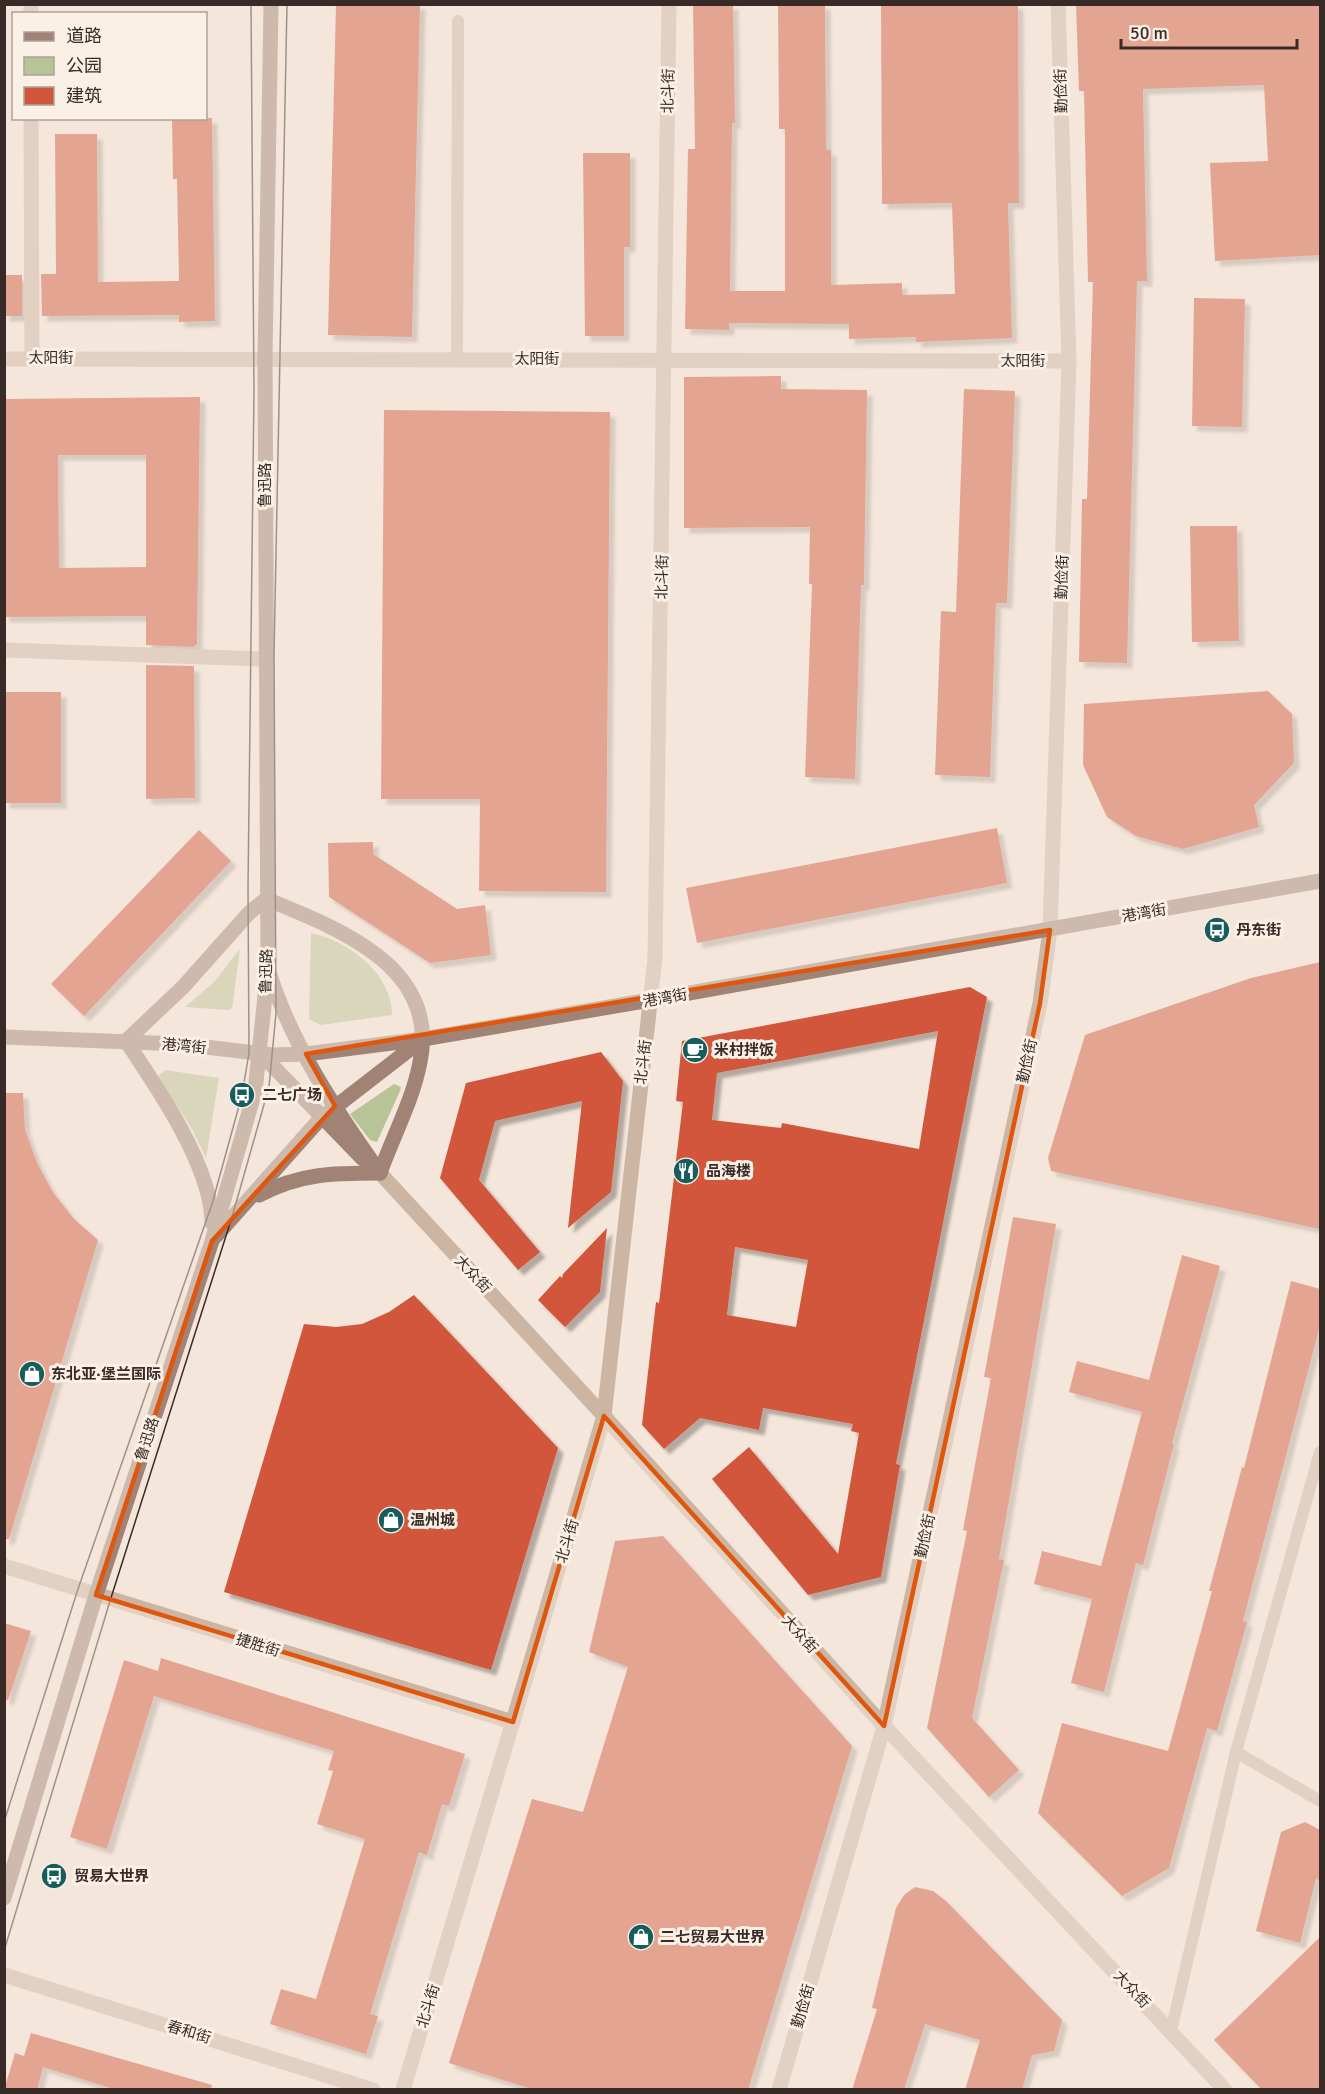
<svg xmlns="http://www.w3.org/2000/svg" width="1325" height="2094" viewBox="0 0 1325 2094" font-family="Signika,'Noto Sans SC',sans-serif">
  <defs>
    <filter id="shadow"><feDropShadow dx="5.5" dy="5.5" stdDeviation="1.5" flood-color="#0004"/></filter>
  </defs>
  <rect width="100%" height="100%" fill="#f4e6da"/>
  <!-- green -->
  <g fill="#b8c498">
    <path d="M311,933c38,8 81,41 81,82l-71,10 -12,-6z"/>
    <path d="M240,949l-8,59 -4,2 -43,-3 30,-26z"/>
    <path d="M165,1070l54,8 -13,80 -14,-29 -33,-50v-4z"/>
    <path d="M394,1084l7,3 -1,4 -23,51 -7,-2 -20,-26z"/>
  </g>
  <!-- building -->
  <g fill="#d1563a" fill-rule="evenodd" filter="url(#shadow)">
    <path d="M336,4h84l-8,333 -84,-2z"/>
    <path d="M693,4h40l2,119h-3l-2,168h55v-162h-6l-1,-125h47l1,146h5v135l71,-2v12l53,-1 -3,-91 -70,1 -1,-200h137l1,199h-11l4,135 -96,4v-5l-67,2v-15l-120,-1v7l-44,-1 3,-180h7z"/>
    <path d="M1076,4h244v251l-105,6 -5,-98 58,-2 -4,-76 -121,4 4,192h-10l-10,382 -48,-1 3,-163h5l6,-217h-5l-4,-191h-5z"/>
    <path d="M172,118h40l3,203 -36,1v-7l-137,1 -1,-42h15l-1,-140h42l1,148 81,-1 -2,-102h-4z"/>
    <path d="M583,153h47v94h-6v89h-39z"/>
    <rect x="4" y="275" width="18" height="41"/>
    <path d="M1194,298l51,1 -3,128 -50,-1z"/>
    <path d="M781,376v13l86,1 -3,195h-3l-6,194 -50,-2 7,-193h-3l1,-57 -126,1v-151z"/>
    <path d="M964,389l51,2 -8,212h-11l-6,174 -55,-2 6,-164 15,1z"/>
    <path d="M200,397l-3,247 -4,3 -47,-2v-29l-142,1v-218zM58,455h88v112l-87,1z"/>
    <path d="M384,410l226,2 -4,480 -127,-1 1,-92h-99z"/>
    <path d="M1190,526h47l2,115 -47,1z"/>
    <path d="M146,665l48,1 1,132 -49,1z"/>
    <path d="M1268,691l24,23 2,49 -40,42 5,22 -76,22 -47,-13 -29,-19 -24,-52 1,-61z"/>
    <rect x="4" y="692" width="57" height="111"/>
    <path d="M997,828l10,55 -310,60 -11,-55z"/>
    <path d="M199,830l32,31 -147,155 -33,-32z"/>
    <path d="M373,842v12l84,55 28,-4 6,50 -61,8 -101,-66 -1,-54z"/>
    <path d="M1320,962v267l-269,-58 -3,-13 37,-123 166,-57z"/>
    <path d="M970,987l17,10 -91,467 4,1 -19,112 -73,18 -96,-116 37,-32 89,107 21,-121 -8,-2 2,-7 -90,-16 -4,22 -59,-12 -36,31 -22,-24 14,-123 3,1 24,-201 -7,-1 6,-60zM938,1031l-19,118 -137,-26 -1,5 -69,-8 5,-47zM735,1247l73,13 -12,67 -69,-12z"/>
    <path d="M601,1052l22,29 -12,111 -43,36 14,-127 -87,20 -16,59 61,72 -22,18 -78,-92 26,-95z"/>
    <path d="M4,1093h19l2,37 12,33 15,28 22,28 24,21 -89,299h-5z"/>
    <path d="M1013,1217l43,7 -57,335 5,1 -32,158 47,52 -30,27 -62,-69 40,-197 -4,-1 28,-152 -7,-1z"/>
    <path d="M607,1228l-7,64 -35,35 -27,-27 22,-24 2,2 1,-4z"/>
    <path d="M1182,1255l38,11 -48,177 2,1 -31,121 -7,-2 -32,129 -33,-9 21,-84 -58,-15 8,-33 59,15 41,-154 -73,-20 8,-31 72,19z"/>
    <path d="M1291,1281l29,8v36l-77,296 4,1 -30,109 -10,-3 -38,140 -47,28 -84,-83 24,-90 106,28 44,-160h-3l33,-124 2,1z"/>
    <path d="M414,1295l144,153 -67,222 -267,-78 80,-268 32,3 26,-3 27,-12z"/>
    <path d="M663,1536l189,210 -104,344h-213l-86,-27 83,-264 51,13 45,-145 -39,-15 26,-111z"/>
    <path d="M4,1623l27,8 -23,69 -4,-1z"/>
    <path d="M161,1658l304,96 -16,52 -7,-2 -15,51 -8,-3 -49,162 8,2 -12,38 -96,-30 11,-35 35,10 49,-160 -48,-15 16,-53 -5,-1 6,-19 -180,-55 -47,153 -37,-12 54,-177 34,11z"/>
    <path d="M1305,1822l15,8v51l-4,-3 -16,65 -44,-12 25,-99z"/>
    <path d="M915,1887l18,4 13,10 116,119 -8,31 -22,4 -10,35h-57l15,-50 -55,-16 -21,66h-52l25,-81 -5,-1 24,-100 8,-13z"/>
    <path d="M1320,1937v153h-58l-48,-50z"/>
    <path d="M31,2033l181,52 -1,5h-94l-74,-23 -6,23h-33l11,-37 9,3z"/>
  </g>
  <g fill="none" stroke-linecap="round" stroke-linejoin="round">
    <!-- service -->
    <g stroke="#cdb5a4" stroke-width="12">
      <path d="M457,358l1,-337"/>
      <path d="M1236,1752l84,49"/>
      <path d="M1171,2031l65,-279 84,-300"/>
    </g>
    <!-- minor -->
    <g stroke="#cdb5a4" stroke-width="15">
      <path d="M31,4v10"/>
      <path d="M31,118l1,241"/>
      <path d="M4,359l1065,2"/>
      <path d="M4,650l260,9"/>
      <path d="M380,1173l224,243 280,310 341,364"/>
      <path d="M4,1566l509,156"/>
      <path d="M4,1975l369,115"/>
      <path d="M403,2090l201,-674 51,-458 14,-954"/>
      <path d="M779,2090l105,-364 156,-723 10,-73 19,-569 -11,-357"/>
    </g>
    <!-- secondary -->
    <g stroke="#a18375" stroke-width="15">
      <path d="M270,975c23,72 67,137 110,198"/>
      <path d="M4,1037l176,7 93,11 33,-1 117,-15 227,-39 670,-119"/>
      <path d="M126,1041l57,-54 66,-74 17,-14c71,29 174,67 154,163 -7,38 -27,74 -40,111"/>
      <path d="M126,1041c31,46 86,126 86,182"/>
      <path d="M261,1054l102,105"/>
      <path d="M259,1195c42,-22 75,-22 121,-22"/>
      <path d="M216,1236l105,-118 102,-79"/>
      <path d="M4,1898l92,-303 116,-354 43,-150 13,-123 -3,-610 6,-354"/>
    </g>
    <!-- tram -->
    <g stroke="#382b27" stroke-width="1.5">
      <path d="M4,1822l74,-233 134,-385 30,-109 7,-42 -1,-166 6,-496 -3,-387"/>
      <path d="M4,1951l106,-350 122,-384 37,-130 7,-74 -2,-359 13,-650"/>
    </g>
  </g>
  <!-- marked area -->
  <path d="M0 0H1325V2094H0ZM1050,930l-10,73 -156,723 -280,-310 -91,306 -417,-127 116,-354 123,-135 -29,-52z" fill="#f4e6da" fill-opacity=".55" fill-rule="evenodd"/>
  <path fill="none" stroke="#df570d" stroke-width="4.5" stroke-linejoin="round" d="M1050,930l-10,73 -156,723 -280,-310 -91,306 -417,-127 116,-354 123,-135 -29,-52z"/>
  <!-- icons -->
  <defs>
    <g id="bus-disc" transform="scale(1.35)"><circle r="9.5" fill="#185d5d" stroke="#fbf0e6"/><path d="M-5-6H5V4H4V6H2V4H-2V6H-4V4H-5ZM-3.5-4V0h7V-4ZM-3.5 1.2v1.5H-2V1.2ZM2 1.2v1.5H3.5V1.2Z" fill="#fff"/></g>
    <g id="cafe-disc" transform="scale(1.35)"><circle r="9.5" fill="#185d5d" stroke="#fbf0e6"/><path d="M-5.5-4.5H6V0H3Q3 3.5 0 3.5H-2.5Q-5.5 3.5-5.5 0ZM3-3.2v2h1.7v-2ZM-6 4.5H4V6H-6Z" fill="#fff"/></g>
    <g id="restaurant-disc" transform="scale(1.35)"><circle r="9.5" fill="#185d5d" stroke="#fbf0e6"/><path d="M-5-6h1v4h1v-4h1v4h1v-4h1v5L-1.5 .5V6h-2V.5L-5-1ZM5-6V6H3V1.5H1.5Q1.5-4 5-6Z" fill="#fff"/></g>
    <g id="shop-disc" transform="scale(1.35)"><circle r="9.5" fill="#185d5d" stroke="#fbf0e6"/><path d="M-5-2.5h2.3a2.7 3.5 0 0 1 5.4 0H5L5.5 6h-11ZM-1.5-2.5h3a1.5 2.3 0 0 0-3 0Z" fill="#fff"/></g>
  </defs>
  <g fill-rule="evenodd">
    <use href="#bus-disc" x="1217" y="930"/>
    <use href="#cafe-disc" x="695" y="1050"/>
    <use href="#bus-disc" x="242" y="1095"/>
    <use href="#restaurant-disc" x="686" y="1171"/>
    <use href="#shop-disc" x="32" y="1374"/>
    <use href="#shop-disc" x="391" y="1520"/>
    <use href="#bus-disc" x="54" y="1876"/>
    <use href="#shop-disc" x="641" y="1937"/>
  </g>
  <g text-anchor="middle" stroke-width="6" stroke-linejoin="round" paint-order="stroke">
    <!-- street labels -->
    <g font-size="15" fill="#382b27" stroke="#fbf0e6">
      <text transform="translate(668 91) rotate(-89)" y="5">北斗街</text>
      <text transform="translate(1061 91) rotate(-92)" y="5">勤俭街</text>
      <text x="51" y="363">太阳街</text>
      <text x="537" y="364">太阳街</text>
      <text x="1023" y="366">太阳街</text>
      <text transform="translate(265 485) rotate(-90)" y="5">鲁迅路</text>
      <text transform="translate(662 577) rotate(-89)" y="5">北斗街</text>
      <text transform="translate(1062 577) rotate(-88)" y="5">勤俭街</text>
      <text transform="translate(1144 913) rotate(-10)" y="5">港湾街</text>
      <text transform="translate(266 971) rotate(-88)" y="5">鲁迅路</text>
      <text transform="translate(665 998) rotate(-10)" y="5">港湾街</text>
      <text transform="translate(184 1046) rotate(5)" y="5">港湾街</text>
      <text transform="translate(1027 1061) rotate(-78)" y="5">勤俭街</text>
      <text transform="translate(643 1062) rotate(-83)" y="5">北斗街</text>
      <text transform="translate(473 1274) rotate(47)" y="5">大众街</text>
      <text transform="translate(147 1439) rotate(-72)" y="5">鲁迅路</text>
      <text transform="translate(925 1536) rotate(-78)" y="5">勤俭街</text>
      <text transform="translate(567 1541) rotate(-73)" y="5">北斗街</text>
      <text transform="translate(800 1634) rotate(48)" y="5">大众街</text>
      <text transform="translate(258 1645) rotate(17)" y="5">捷胜街</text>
      <text transform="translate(1132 1989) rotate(47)" y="5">大众街</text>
      <text transform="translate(428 2006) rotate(-73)" y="5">北斗街</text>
      <text transform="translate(803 2006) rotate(-74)" y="5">勤俭街</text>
      <text transform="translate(189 2032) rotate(17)" y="5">春和街</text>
    </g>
    <!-- poi labels -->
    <g font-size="15" font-weight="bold" fill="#382b27" stroke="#fbf0e6" text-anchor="start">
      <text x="1236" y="935">丹东街</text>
      <text x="714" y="1055">米村拌饭</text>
      <text x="262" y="1100">二七广场</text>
      <text x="706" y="1176">品海楼</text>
      <text x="51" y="1379">东北亚·堡兰国际</text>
      <text x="410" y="1525">温州城</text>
      <text x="74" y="1881">贸易大世界</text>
      <text x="660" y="1942">二七贸易大世界</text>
    </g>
  </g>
  <!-- border -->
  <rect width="1325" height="2094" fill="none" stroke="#382b27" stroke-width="12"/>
  <!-- legend -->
  <rect x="12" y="12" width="195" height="108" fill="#fbf0e6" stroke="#ada19a" stroke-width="1.5"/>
  <rect x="24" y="32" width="30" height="9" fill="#a18375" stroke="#ada19a" stroke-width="1.5"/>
  <text x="66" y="42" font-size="18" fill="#382b27">道路</text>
  <rect x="24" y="57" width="30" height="18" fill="#b8c498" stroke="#ada19a" stroke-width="1.5"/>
  <text x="66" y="72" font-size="18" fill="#382b27">公园</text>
  <rect x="24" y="87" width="30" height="18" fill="#d1563a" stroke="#ada19a" stroke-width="1.5"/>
  <text x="66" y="102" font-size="18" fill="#382b27">建筑</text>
  <!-- scale -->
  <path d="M1121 39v9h176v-9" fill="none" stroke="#382b27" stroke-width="3"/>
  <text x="1130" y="39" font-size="18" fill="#382b27" stroke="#fbf0e6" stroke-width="4.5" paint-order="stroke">50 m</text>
</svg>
